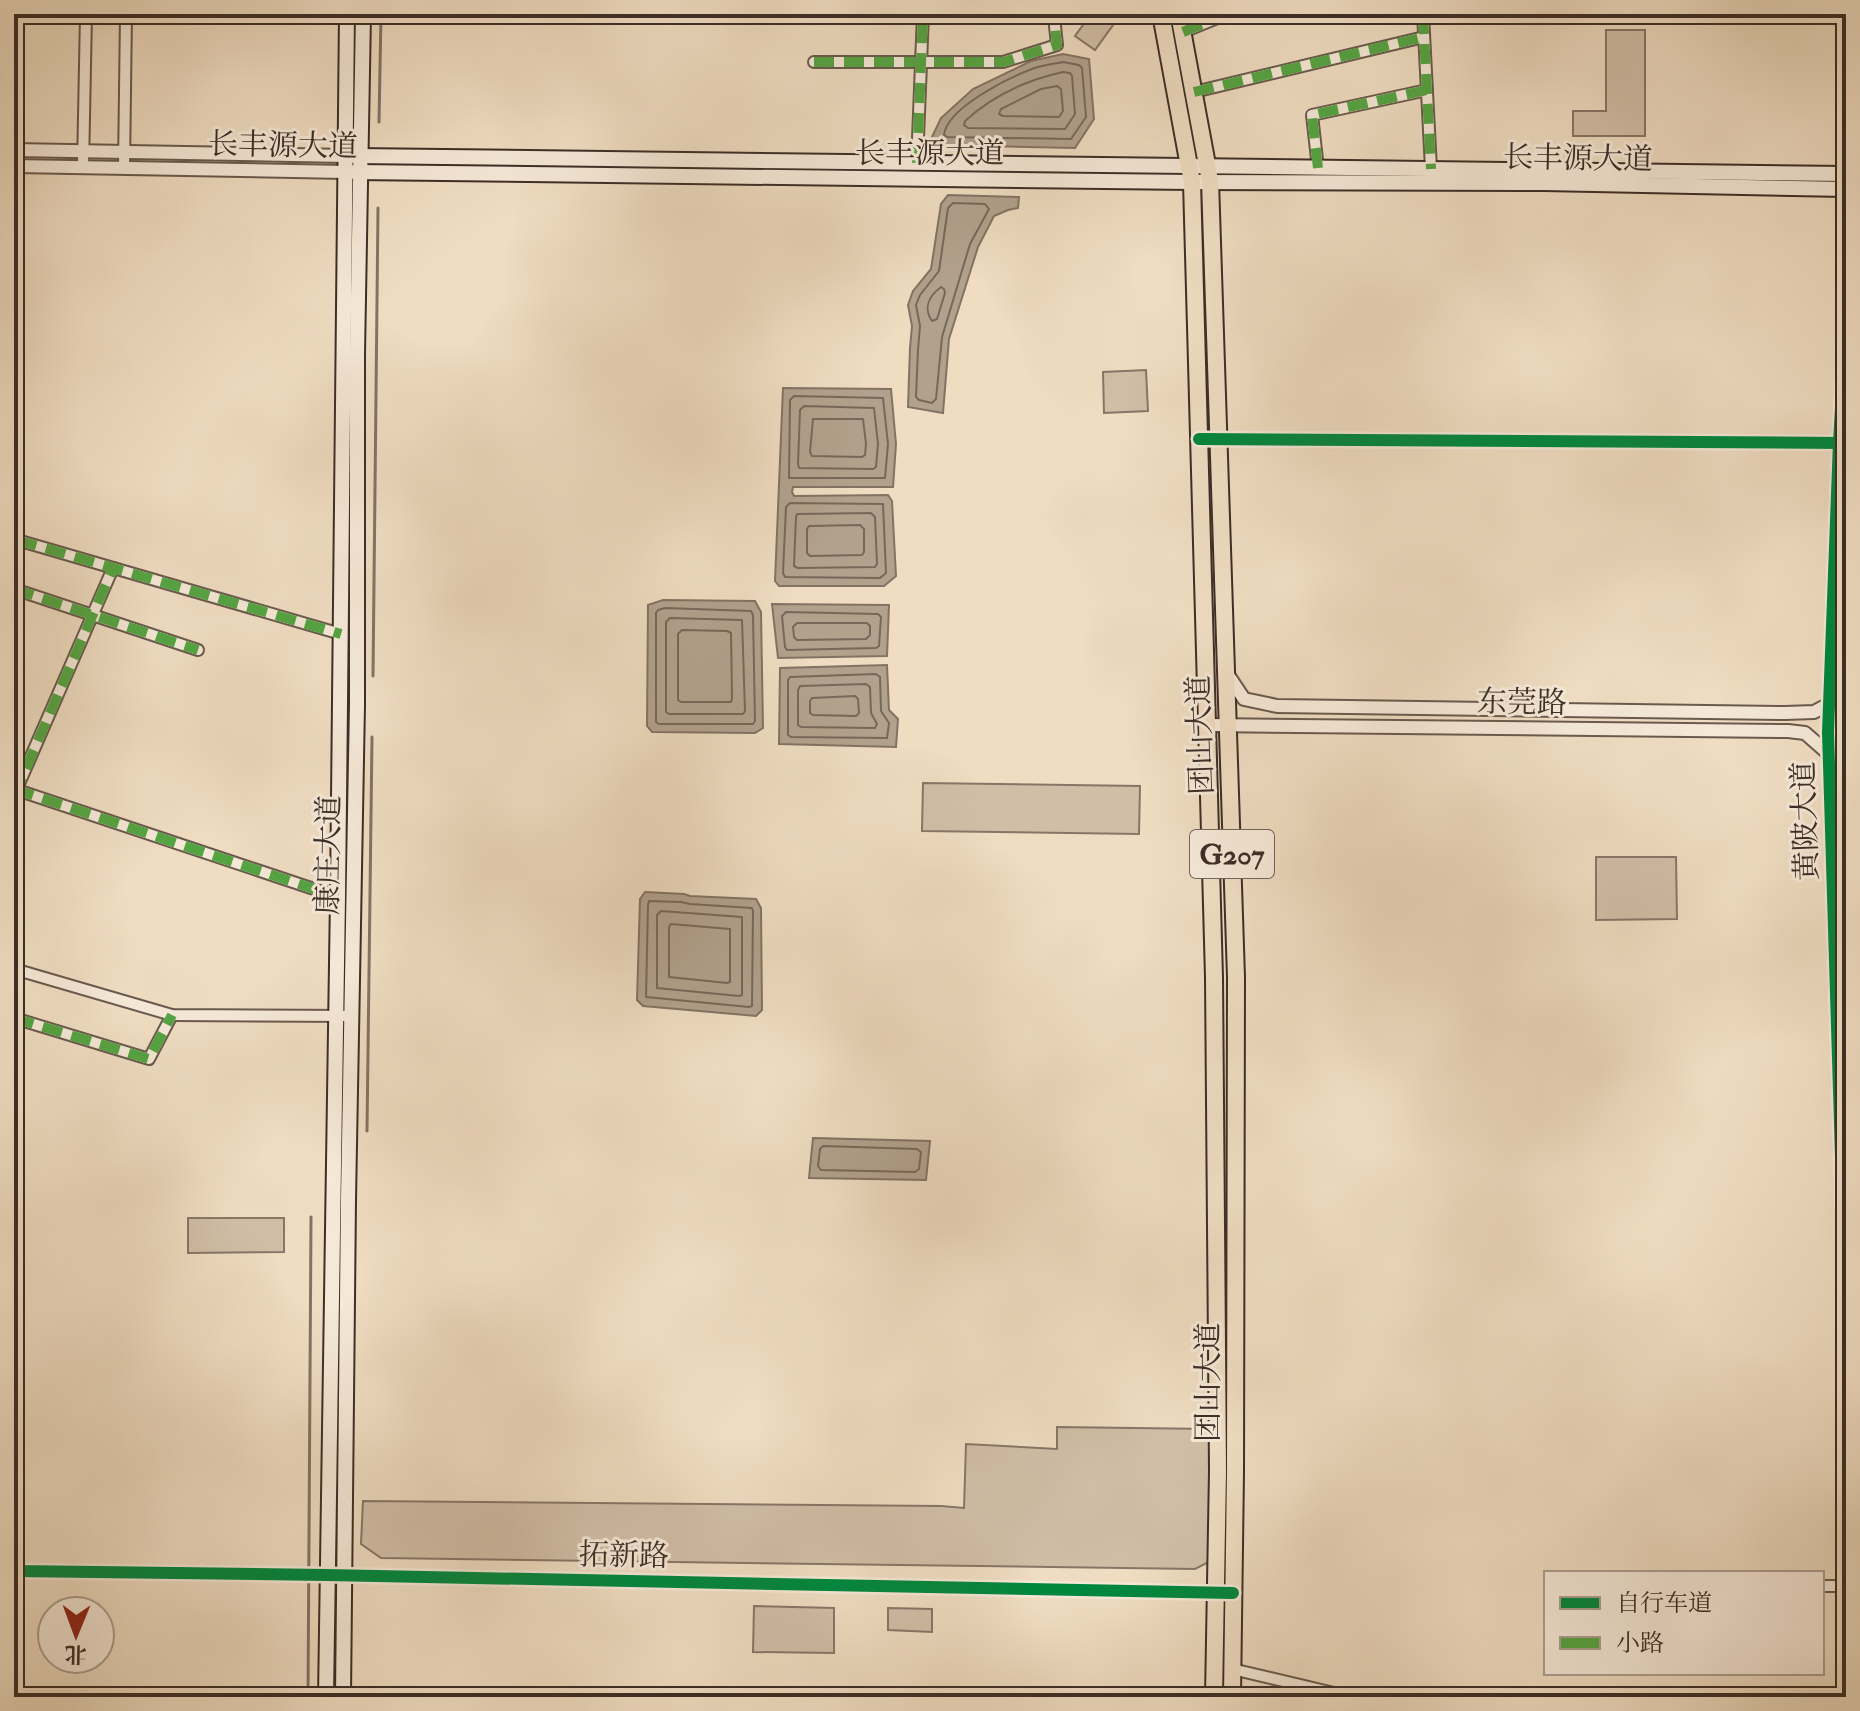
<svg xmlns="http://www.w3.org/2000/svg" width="1860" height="1711" viewBox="0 0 1860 1711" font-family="'IM FELL Double Pica','Noto Serif SC',serif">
  <rect width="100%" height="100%" fill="#efdcc1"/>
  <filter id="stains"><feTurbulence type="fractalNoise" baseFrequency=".0025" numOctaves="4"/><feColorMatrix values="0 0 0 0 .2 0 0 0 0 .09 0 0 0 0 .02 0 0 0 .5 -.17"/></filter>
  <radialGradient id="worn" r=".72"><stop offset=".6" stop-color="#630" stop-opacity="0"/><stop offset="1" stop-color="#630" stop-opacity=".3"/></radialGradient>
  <!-- green -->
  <g fill="#d1bea7" stroke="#877667" stroke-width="2">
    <path d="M1091,14h30l-26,36 -20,-14z"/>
    <path d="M1606,30h39v106h-72v-25h33z"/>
    <path d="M1146,370l2,41 -44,2 -1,-41z"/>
    <path d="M923,783l217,3 -1,48 -217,-3z"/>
    <path d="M1596,857h80l1,62 -81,1z"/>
    <path d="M188,1218h96v34l-96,1z"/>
    <path d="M1057,1427l153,2 -1,133 -14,7 -814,-11 -20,-14 2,-43 578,5 23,2 2,-64 91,5z"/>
    <path d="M754,1606l80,2v45l-81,-1z"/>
    <path d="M888,1608l44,1v23l-44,-2z"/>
  </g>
  <!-- water -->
  <g fill="#b2a18d" stroke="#837364" stroke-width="2">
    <path d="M1063,54l26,5 5,60 -19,29 -143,-3v-8l9,-19 32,-29 58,-28z"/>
    <path d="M948,195l71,2 -1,11 -10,2 -14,6 -16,31 -29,92 -6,74 -35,-6 2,-59 2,-22 -4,-21 5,-14 18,-22 10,-65z"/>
    <path d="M783,388l108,1 5,55 -3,43h-100l-1,5 2,4 94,-1 4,6 4,75 -12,10h-105l-4,-5z"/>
    <path d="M663,600l92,1 6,11 2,116 -8,5 -103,-1 -5,-6 1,-121z"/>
    <path d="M772,604l117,1 -2,51 -109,2z"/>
    <path d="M887,665l2,45 9,9 -2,28 -117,-3 1,-76z"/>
    <path d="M645,892l39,2 6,2 66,3 5,9 1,102 -6,6 -113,-10 -6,-6 3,-101z"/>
    <path d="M813,1138l117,3 -4,39 -117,-2z"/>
  </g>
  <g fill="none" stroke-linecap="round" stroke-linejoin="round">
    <!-- shore -->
    <g stroke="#78685a" stroke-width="2">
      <path d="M1063,62l16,3 3,3 4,49 -15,22 -124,-2 -3,-2c3,-27 64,-57 88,-66 10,-4 21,-5 31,-7z"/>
      <path d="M1063,72l7,1 2,3 3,38 -10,15 -97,-1 -4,-3 1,-4c27,-25 62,-41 98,-49z"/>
      <path d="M1057,86l4,3 2,22 -4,6 -56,-1 -4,-2 2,-5 40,-20z"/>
      <path d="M953,203l32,1 4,5 -19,35 -28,93 -6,62 -4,4 -13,-3 -3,-3 2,-48 2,-23 -4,-21 4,-10 19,-24 9,-63z"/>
      <path d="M941,287l3,2 1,4 -8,26 -5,2c-9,-13 -3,-25 9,-34z"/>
      <path d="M794,396l89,2 5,46 -3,34h-96l1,-78z"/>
      <path d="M804,406l70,2 4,36 -2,23 -3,2 -74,-1 -1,-4 2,-54z"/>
      <path d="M813,419h50l3,25 -1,11 -3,2 -50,-1 -2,-4z"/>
      <path d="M790,503l93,1 3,69 -6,5 -95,-1 -2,-4 3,-66z"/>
      <path d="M871,513l4,4 2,47 -2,3 -77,1 -4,-2 2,-49 1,-3z"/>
      <path d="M860,525l4,4v23l-2,3 -52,1 -3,-3v-24l2,-3z"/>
      <path d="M665,608l86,3 2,4 2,106 -2,3h-94l-3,-2v-109l2,-3z"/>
      <path d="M786,612l92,2 3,3 -2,29 -3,2 -89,2 -2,-3 -3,-31z"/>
      <path d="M670,618l72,2 3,91 -2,3h-74l-3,-2v-90z"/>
      <path d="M797,623h70l3,3v9l-4,4 -69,1 -3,-3 -1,-10z"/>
      <path d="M682,630l45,1 4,2 1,65 -1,4h-50l-3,-2v-66z"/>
      <path d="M876,674l4,3 1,34 8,12 -2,15 -96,-1 -3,-2v-55l2,-3z"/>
      <path d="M866,684l4,3 1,26 6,11 -2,4 -74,-1 -3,-2v-35l2,-4z"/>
      <path d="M855,696l3,3 1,14 -3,3 -43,-1 -3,-2v-12l2,-3z"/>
      <path d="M649,901l32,1 9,2 62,4 1,3 -1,95 -3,1 -103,-10 2,-92z"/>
      <path d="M661,911l81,6v78l-3,1 -82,-8v-73z"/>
      <path d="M671,924l59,5v53l-3,1 -58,-6v-50z"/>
      <path d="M823,1146l94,3 4,3 -2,17 -4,3 -94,-2 -3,-4 2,-17z"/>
    </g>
    <!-- stream -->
    <g stroke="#837364" stroke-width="3">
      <path d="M379,122l2,-108"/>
      <path d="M373,676l5,-468"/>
      <path d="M367,1131l5,-394"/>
      <path d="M308,1697l3,-480"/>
    </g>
    <!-- minor casing -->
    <g stroke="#6a5a4e" stroke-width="14">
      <g id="minor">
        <path d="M1423,14l8,155"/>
        <path d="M816,17l182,-3"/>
        <path d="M1183,32l44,-18"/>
        <path d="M814,62h189l54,-17 -2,-19 1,-12"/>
        <path d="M1194,92l230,-55"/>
        <path d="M917,163l6,-149"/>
        <path d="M83,167l3,-153"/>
        <path d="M124,167l2,-153"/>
        <path d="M1318,168l-6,-53 115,-25"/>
        <path d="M1199,439l647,4"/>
        <path d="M17,540l324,94"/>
        <path d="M14,589l184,61"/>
        <path d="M14,789l324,108"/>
        <path d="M15,793l98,-225"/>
        <path d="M14,969l158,46 180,1"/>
        <path d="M14,1018l135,41 23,-44"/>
        <path d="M14,1571l313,4 906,18"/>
        <path d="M1822,1586h24"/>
        <path d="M1232,1669l119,28"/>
      </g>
    </g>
    <!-- tertiary casing -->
    <g stroke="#6a5a4e" stroke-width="16">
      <g id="tertiary">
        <path d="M14,150l332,6"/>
        <path d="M14,166l332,6"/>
        <path d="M1846,322l-7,120 -11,290 18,588"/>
        <path d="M1226,672l18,27 33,7 508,7 29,-1 15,-8"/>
        <path d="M1846,698v62"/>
        <path d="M1207,725l581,6 17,2 24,21"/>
      </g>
    </g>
    <!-- secondary casing -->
    <g stroke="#3d2e27" stroke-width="18">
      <g id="secondary">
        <path d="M355,156l1491,18"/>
        <path d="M355,172l837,10 352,1 302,6"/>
        <path d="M326,1697l12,-800 9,-883"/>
        <path d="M343,1697l5,-497 9,-496v-350l6,-340"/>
      </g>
    </g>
    <!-- trunk casing -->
    <g stroke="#3d2e27" stroke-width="20">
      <g id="trunk">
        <path d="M1161,14l31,168 22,795 4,494 -4,226"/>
        <path d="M1179,14l31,167 26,796 -1,494 -3,226"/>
      </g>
    </g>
    <!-- minor -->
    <use href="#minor" stroke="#f5e8d7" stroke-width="10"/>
    <!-- tertiary -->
    <use href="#tertiary" stroke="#f5e8d7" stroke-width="12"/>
    <!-- secondary -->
    <use href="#secondary" stroke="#f5e8d7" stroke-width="14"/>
    <!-- trunk -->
    <use href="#trunk" stroke="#efdcc1" stroke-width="16"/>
    <!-- quiet -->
    <g stroke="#54a442" stroke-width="10" stroke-dasharray="20 10" stroke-linecap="butt">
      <path d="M1423,14l8,155"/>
      <path d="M816,17l182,-3"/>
      <path d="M1183,32l44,-18"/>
      <path d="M814,62h189l54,-17 -2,-19 1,-12"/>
      <path d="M1194,92l230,-55"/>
      <path d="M917,163l6,-149"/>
      <path d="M1318,168l-6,-53 115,-25"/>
      <path d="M17,540l324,94"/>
      <path d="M14,589l184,61"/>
      <path d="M14,789l324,108"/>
      <path d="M14,796l99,-228"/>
      <path d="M14,1018l135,41 23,-44"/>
    </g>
    <!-- cycleway casing -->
    <g stroke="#f5e8d7" stroke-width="17">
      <g id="cycleway">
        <path d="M1846,322l-7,120 -11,290 18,588"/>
        <path d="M1199,439l647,4"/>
        <path d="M14,1571l313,4 906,18"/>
      </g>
    </g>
    <!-- cycleway -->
    <use href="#cycleway" stroke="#00873e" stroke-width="12"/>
  </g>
  <g text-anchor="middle" stroke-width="6" stroke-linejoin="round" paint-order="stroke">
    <!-- shield labels -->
    <rect fill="#f5e8d7" stroke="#74665c" stroke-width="2" x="1190" y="830" width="84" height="48" rx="6"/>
    <g font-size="28" font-weight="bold" fill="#3d2e27">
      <text x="1232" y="864">G207</text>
    </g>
    <!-- street labels -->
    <g font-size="30" fill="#3d2e27" stroke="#f5e8d7">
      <text transform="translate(283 145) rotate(1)" y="10">长丰源大道</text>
      <text x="930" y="163">长丰源大道</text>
      <text transform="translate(1578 158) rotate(1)" y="10">长丰源大道</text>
      <text transform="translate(1522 702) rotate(1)" y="10">东莞路</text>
      <text transform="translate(1200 735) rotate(-92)" y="10">团山大道</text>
      <text transform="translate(1805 821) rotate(-92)" y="10">黄陂大道</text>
      <text transform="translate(328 855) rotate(-89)" y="10">康庄大道</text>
      <text transform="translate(1208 1382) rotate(-90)" y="10">团山大道</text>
      <text transform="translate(624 1555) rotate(1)" y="10">拓新路</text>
    </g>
  </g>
  <!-- margin -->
  <rect width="1860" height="1711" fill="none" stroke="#efdcc1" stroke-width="48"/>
  <rect x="16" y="16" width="1828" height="1679" fill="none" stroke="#3d2e27" stroke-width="4"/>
  <rect x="24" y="24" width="1812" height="1663" fill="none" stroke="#3d2e27" stroke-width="2"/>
  <!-- legend -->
  <rect x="1544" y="1571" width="280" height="104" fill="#f5e8d7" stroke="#ab9e91" stroke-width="2"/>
  <rect x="1560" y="1597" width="40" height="12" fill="#00873e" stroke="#ab9e91" stroke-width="2"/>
  <text x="1616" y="1611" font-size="24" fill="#3d2e27">自行车道</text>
  <rect x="1560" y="1637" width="40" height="12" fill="#54a442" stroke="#ab9e91" stroke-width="2"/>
  <text x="1616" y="1651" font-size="24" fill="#3d2e27">小路</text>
  <!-- north arrow -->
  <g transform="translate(76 1635) rotate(181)"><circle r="38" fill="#f5e8d7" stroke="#ab9e91" stroke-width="2"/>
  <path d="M0-6L14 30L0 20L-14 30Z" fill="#8f2418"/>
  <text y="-12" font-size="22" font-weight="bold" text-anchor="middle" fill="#3d2e27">北</text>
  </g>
  <rect width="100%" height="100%" filter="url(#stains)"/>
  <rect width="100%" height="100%" fill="url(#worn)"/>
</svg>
